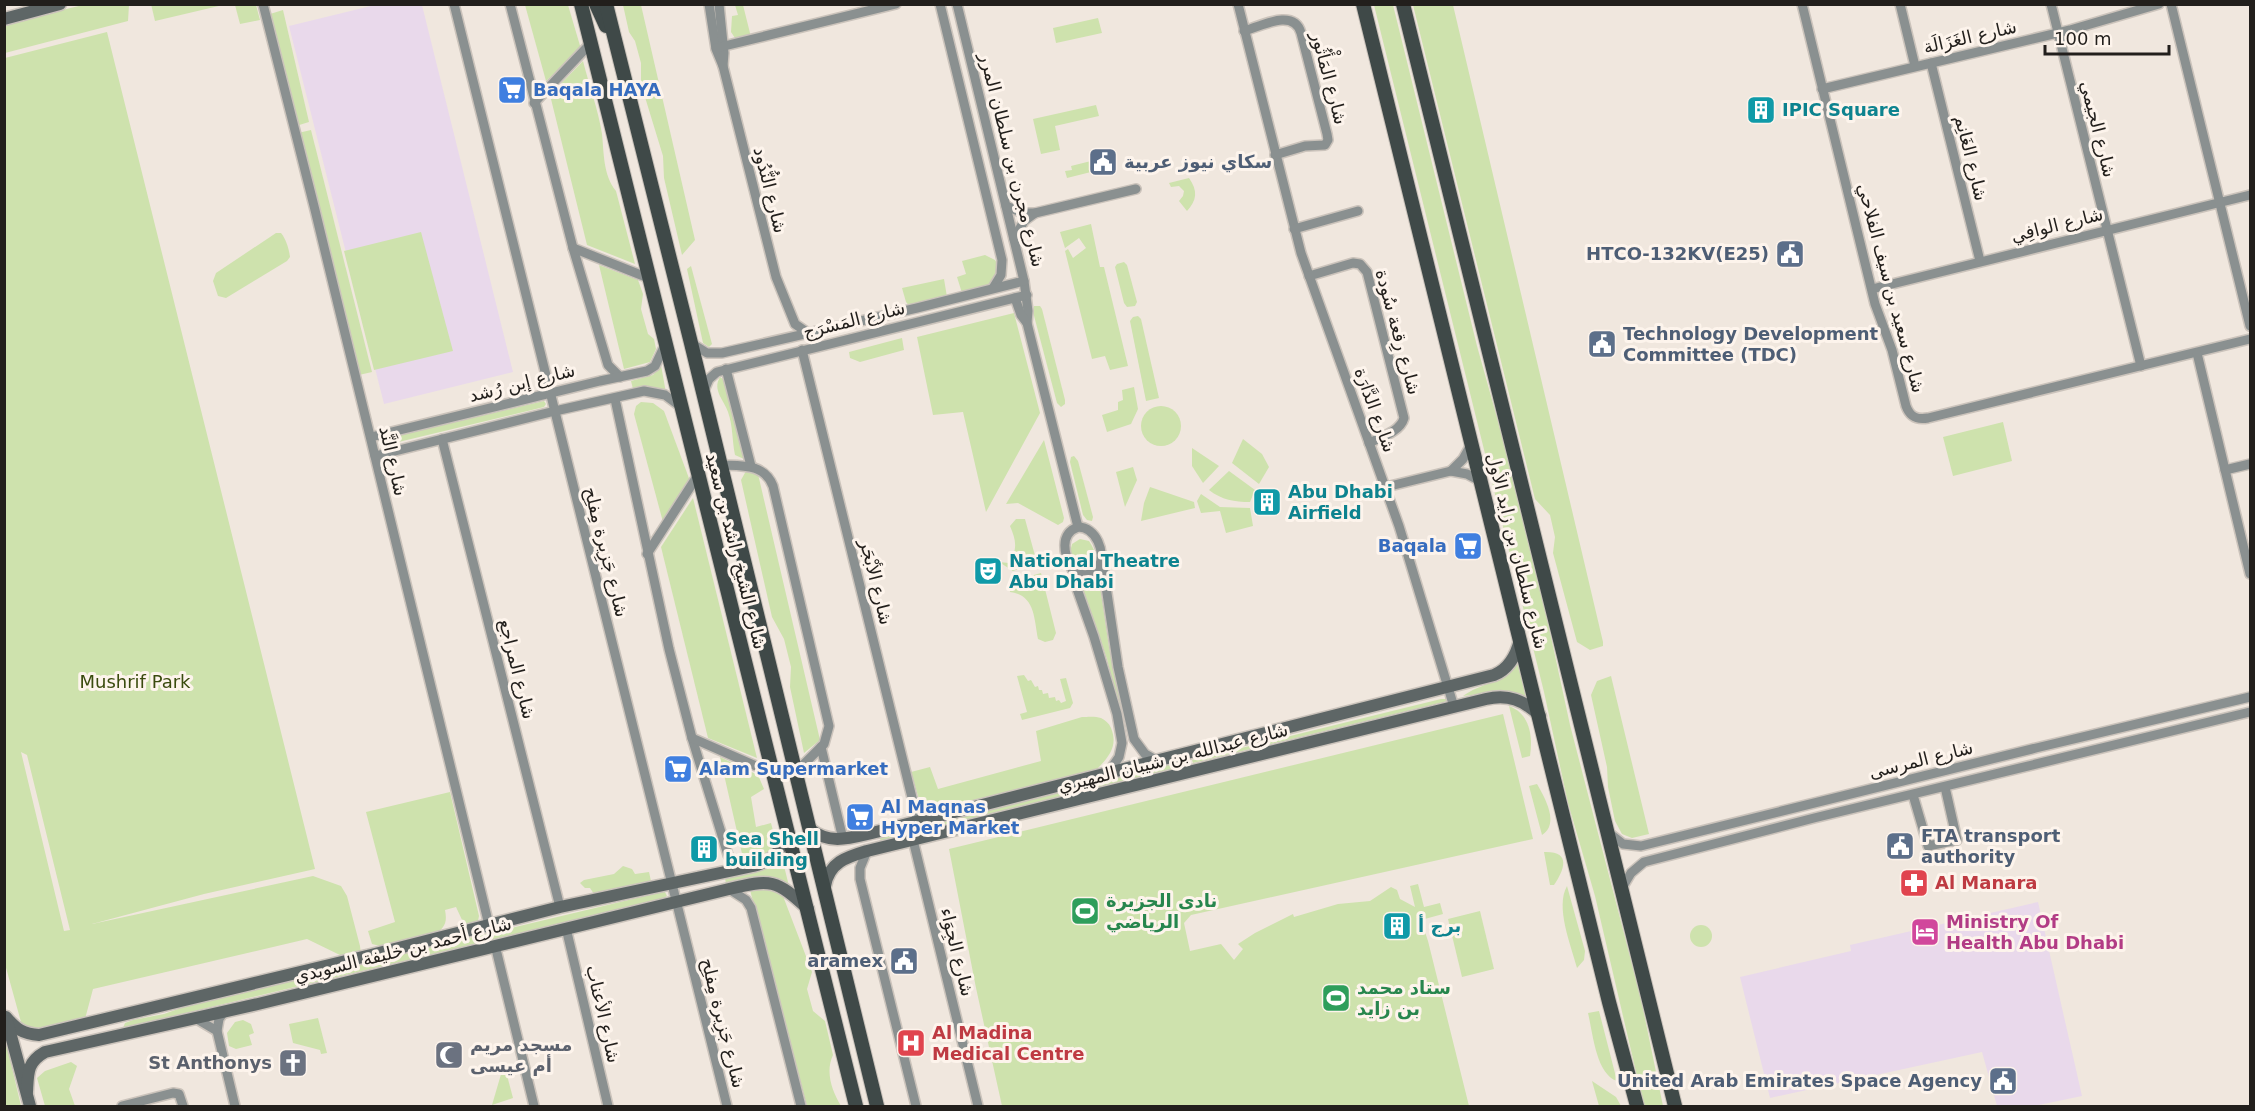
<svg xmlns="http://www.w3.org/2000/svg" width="2255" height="1111" viewBox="0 0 2255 1111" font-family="'DejaVu Sans',Cairo,sans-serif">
  <rect width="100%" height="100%" fill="#f0e7de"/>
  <!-- education -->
  <g fill="#e9d9eb">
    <path d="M375,5h47l91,367 -129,32 -95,-378z"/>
    <path d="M2038,902l44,194 -48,10h-37l-15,-54 -212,46 -30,-121 111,-26 -1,-6z"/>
  </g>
  <!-- green -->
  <g fill="#cee2ad" fill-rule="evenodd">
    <path d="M151,4h72v1l-68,16z"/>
    <path d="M83,5h46l-1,16 -123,32 -1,-29z"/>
    <path d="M235,5h21l4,15 -20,4z"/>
    <path d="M525,5h43l13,44 -35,32z"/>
    <path d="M623,5h18l54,235 -13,15 -18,-77 -1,-22 -22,-72v-21l-6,-22 -6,-9z"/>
    <path d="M735,5h8l8,32 -14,4 -6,-9 1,-16 6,-1z"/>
    <path d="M1374,5h19l84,341 36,129 30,125 27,125 71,274 22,107h-19l-49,-210 -27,-93 -24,-111z"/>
    <path d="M1413,5h40l150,637v4l-13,4 -13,-8 -24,-89 2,-16 -5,-22 -15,-16z"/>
    <path d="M283,10l26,112 -13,4 -26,-112z"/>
    <path d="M1098,18l4,15 -46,10 -3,-15z"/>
    <path d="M107,32l208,837 -111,25 -112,30 221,-48 28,10 6,10 13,50 1,8 -17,3 -37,-18 -214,50 -8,30 -53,12 -11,-9 -16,-58v-906zM21,752l6,3 43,175 -6,1z"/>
    <path d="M583,61c6,24 15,48 19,73 2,19 1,41 14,57l19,73 -48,-19 -37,-150z"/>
    <path d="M1096,105l3,11 -44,10 5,24 -19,4 -8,-35z"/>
    <path d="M311,130l61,242 -13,3 -61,-242z"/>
    <path d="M1106,150l5,17 -44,11 -2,-7 7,-1 -1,-4 32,-8 -1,-7z"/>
    <path d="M1189,178c9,13 8,22 -2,33l-8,-10 4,-5 1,-5 -5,-5 -8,1 -2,-4z"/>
    <path d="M1091,224l9,43h4l24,99 -18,4 -5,-14 -13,3 -27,-108 3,-2 5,9 13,-10 -7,-10 -14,10 -5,-16z"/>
    <path d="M421,232l32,119 -79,19 -30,-119z"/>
    <path d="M276,233h5c5,6 8,16 9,24l-3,4 -61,37 -8,-2 -5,-15 3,-8z"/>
    <path d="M985,255l10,5 7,12 -4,13 -36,8 -5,-16 9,-3 -4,-13z"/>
    <path d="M1124,262l3,3 10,37 -2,4 -8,1 -3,-4 -9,-36 2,-3z"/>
    <path d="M599,265l39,15 5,14 -2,15 7,25 6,5 2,10 -6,13 -26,7z"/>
    <path d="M691,266l21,78 -3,3 -6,-4 -16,-74z"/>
    <path d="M944,279l3,18 -37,10 -4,-5 -4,-14z"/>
    <path d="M1034,306h6l2,3 23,91v4l-4,3 -4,-4 -24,-91z"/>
    <path d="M1014,313l26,100 -54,99 -23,-100 -30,3 -16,-78z"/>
    <path d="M1138,316l3,3 18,79 -13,3 -16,-80 3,-4z"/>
    <path d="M902,338l2,12 -44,12 -10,-4 -1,-6z"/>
    <path d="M661,365l5,28 -12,-5 -21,1 -2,-8 22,-6z"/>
    <path d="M720,377l3,2 22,74 -1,6 -9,-4c-3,-15 -2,-29 -7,-43 -4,-12 -16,-22 -8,-35z"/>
    <path d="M1134,387l4,22 -7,15 -24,8 -5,-17 16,-5v-8l5,-2 -1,-10z"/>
    <path d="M544,401l2,3 -2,3 -158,38 -3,-3 1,-3z"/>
    <path d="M641,402l12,1 11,8 26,70 -27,41 -29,-108 2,-8z"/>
    <circle cx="1161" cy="426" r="20"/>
    <path d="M2003,422l9,39 -59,15 -10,-39z"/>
    <path d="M1243,439l19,15 7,13 -10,17 -27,-21z"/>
    <path d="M1044,440l20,78 -1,4 -5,3 -40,-22 -12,1z"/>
    <path d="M1192,448l27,18 -16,17 -11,-17z"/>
    <path d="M1074,456l4,5 15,56 -1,4 -5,-1 -4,-5 -13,-53 1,-5z"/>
    <path d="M1133,467l4,13 -12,27 -9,-35z"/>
    <path d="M746,471l12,3 62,266 -16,13 -14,-66 1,-20 -7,-28 -12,-22 -31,-137z"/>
    <path d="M1229,471l26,19 -5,12c-16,0 -28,-2 -41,-12z"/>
    <path d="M1150,487l44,15 1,6 -54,13 3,-18z"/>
    <path d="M1201,494l19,13 30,1 3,18 -27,7 -6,-22 -19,2 -4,-12z"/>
    <path d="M693,498l64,260 -49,-20 -47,-191z"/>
    <path d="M1016,519h9l12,44 -24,8 -14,-9 10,1c9,-14 7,-23 1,-37z"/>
    <path d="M1080,539l9,2c8,12 11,24 0,34l-15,-7 -4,-16 2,-8z"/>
    <path d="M1041,573l15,60 -3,7 -8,2 -7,-3c-4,-21 -3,-44 -28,-47l-1,-10z"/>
    <path d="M1100,586l9,61 14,66 -3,1 -13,-55 -24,-69z"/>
    <path d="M1518,664l8,33 -23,-6 -40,5c18,-13 39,-13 55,-32z"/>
    <path d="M1024,675l4,6 3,-1 4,7 3,-1 1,4h3l1,4 5,-1 1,5 6,-1 1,4 3,-1 2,3 5,-2 -6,-22 6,-1 7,25 -3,5 -48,12 -2,-6 7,-2 -10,-36z"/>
    <path d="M1611,676l38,158 -17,4 -10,-4 -7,-13 -7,-34 -1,-20 -16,-72 6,-14z"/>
    <path d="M1441,699h9l-6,3 -251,61 -1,-3z"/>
    <path d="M1509,706c21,8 24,30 21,50l-8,2z"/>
    <path d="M1503,714l30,125 -342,76 -7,8 6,28 31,-7 13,16 9,-11 -5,-5 17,-11 38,-19 1,3 44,-13 32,-3 21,-14 6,3 3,9 15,8 -5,-21 8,-2 6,23 16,-4 3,11 -22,6 7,21 41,165h-467l-26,-118 -27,-139z"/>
    <path d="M1082,717c5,0 13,-1 19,1 4,2 8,5 10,10 7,17 -1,28 -14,41l-174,44 -12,-41 19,-5 8,22 103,-28 -5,-30z"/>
    <path d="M720,757l38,18 6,14 -13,8 5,30 15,-4c8,28 0,30 -25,37l-3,-2z"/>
    <path d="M1174,763h3l1,6 -297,72 -2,-4z"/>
    <path d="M1537,784c8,14 23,40 5,51l-13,-49z"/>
    <path d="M450,792l29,124 -1,5 -11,5 -4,-4 -7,-15 -11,3c2,11 1,16 -8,23l-53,14 -12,-3 -4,-13 27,-9 -29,-110z"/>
    <path d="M1544,852c28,-1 20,18 10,33h-4z"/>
    <path d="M781,854l8,32c-28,-16 -34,-10 -63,-2l-1,-6 42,-10z"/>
    <path d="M623,866l9,3 3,5 14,-2 2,9 -57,13 -4,-6h-5l-5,-5 4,-3 30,-6z"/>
    <path d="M1567,886l18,65 -1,9 -7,8c-6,-23 -22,-61 -10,-82z"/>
    <path d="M765,887l12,4 6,5 29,76 -5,17 6,22 12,10 8,34c-8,17 -1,36 8,51h-34l-57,-216z"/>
    <path d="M662,892h3l2,4 -7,4 -537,128 2,-5 8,-3 31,-6 28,-10z"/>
    <path d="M1480,911l14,58 -32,8 -14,-58z"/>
    <circle cx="1701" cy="936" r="11"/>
    <path d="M1599,1011l18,70c-21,-7 -24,-47 -29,-68z"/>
    <path d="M318,1018l9,35 -6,1 -1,-4 -27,-7 -4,-19z"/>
    <path d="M243,1020l8,4 3,9 -5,2 3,10 -16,4 -7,-3 -2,-13 8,-11z"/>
    <path d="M5,1038l16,68h-16z"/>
    <path d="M71,1062l6,4 -8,23 6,17h-30l-8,-28 8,-7z"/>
    <path d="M504,1064l9,34 -21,7z"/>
    <path d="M1592,1081l24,16 5,9h-22z"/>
  </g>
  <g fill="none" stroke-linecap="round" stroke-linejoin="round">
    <!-- street casing -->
    <g stroke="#cbc3bb" stroke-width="12">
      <g id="street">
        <path d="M263,4l52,206 174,715"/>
        <path d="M454,4l273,1102"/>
        <path d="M510,4l63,244 35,117 12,12"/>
        <path d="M709,4l7,45 7,17 53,211 19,47 13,9"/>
        <path d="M719,4l5,49 -1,13"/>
        <path d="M940,4l62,256 -1,15 -8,13"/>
        <path d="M957,4l67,277 4,30 -1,12"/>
        <path d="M1238,4l63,249 98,273 55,181"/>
        <path d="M1802,4l73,300 17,46 14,56c4,11 11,14 22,12l322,-79"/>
        <path d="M1900,4l15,62"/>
        <path d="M2051,4l90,362"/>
        <path d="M2171,4l79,322"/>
        <path d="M1244,31c17,-5 50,-23 57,2l26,101 1,6 -3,5 -20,1 -30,9"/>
        <path d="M716,48l180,-44"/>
        <path d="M1931,63l49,198"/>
        <path d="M1822,89l248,-59 89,-26"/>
        <path d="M534,103l56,-59"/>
        <path d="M1006,206l17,7h12l101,-24"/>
        <path d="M1294,229l64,-18"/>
        <path d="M1014,239l10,-18 11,-8"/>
        <path d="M573,248l78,31"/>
        <path d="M1309,276l44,-13 7,1 7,8 37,146c-4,14 -23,19 -35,25"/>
        <path d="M1872,289l378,-94"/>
        <path d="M1015,298l6,17 6,8 51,204"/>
        <path d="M691,343l16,10h15l195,-45 107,-27"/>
        <path d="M802,350l116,472"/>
        <path d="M2197,353l53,221"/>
        <path d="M726,369l25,97"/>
        <path d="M703,393l6,-14 8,-7 310,-77"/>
        <path d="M615,399l54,250 23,89 36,117 9,14"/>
        <path d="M371,437l229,-56 47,-10 8,-5 10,-21"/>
        <path d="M442,439l118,468"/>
        <path d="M375,456l180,-45 89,-20 21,4 16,12"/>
        <path d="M720,465c21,1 44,-2 53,21l56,240 -5,18 -28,28"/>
        <path d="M2225,470l25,-6"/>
        <path d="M1451,471l12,-12 8,-14"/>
        <path d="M1386,487l65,-16 16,3 15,8"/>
        <path d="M1078,527c18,0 28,25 21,40 -8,10 -18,10 -27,2 -8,-14 -13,-35 6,-42z"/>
        <path d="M647,554l51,-79"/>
        <path d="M1102,560l16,107 16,72 11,15 14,8"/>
        <path d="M1073,571l3,15 18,51 23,77 5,29 -3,14 -11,16"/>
        <path d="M692,738l80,35"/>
        <path d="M821,747l22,92"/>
        <path d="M1913,795l15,51 29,-6 -12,-53"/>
        <path d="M1609,833l14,11 18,2 395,-98 214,-51"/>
        <path d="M913,840l65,266"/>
        <path d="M867,851l-7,17v11l56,227"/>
        <path d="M1622,888l9,-15 13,-11 170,-44 436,-106"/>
        <path d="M729,889l17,11 5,8 50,198"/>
        <path d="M566,928l42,178"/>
        <path d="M495,945l39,161"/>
        <path d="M224,1012l-5,7 -2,12 18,75"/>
        <path d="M195,1018l22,13"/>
        <path d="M122,1106l51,-13 6,1 4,12"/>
      </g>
    </g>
    <!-- secondary casing -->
    <g stroke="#cbc3bb" stroke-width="15">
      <g id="secondary">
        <path d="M4,19l56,-15"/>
        <path d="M810,829c20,17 43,8 66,3l618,-157c15,-6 22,-19 26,-35"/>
        <path d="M825,886c4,-24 22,-29 42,-35l619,-152c22,-5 38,1 54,17"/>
        <path d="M6,1017c10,12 17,17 33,18l332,-80 189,-48 193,-41c22,-6 26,-13 35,-34"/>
        <path d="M7,1021l23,85"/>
        <path d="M27,1092c1,-19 0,-30 18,-40l213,-48 471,-115c42,-10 47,-10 79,20"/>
      </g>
    </g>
    <!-- primary casing -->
    <g stroke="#cbc3bb" stroke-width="16">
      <g id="primary">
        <path d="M581,4l275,1102"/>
        <path d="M596,4l10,22"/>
        <path d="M606,4l85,339 186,763"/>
        <path d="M1363,4l246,998 28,104"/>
        <path d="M1403,4l272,1102"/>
      </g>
    </g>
    <!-- street -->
    <use href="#street" stroke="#8a9090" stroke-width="9"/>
    <!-- secondary -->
    <use href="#secondary" stroke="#5e6666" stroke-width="12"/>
    <!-- primary -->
    <use href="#primary" stroke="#3f4948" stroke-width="14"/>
  </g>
  <!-- icons -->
  <defs>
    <g id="supermarket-square" transform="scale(1.5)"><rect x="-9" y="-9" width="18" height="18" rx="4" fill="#3f7fe0" stroke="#fdf4ec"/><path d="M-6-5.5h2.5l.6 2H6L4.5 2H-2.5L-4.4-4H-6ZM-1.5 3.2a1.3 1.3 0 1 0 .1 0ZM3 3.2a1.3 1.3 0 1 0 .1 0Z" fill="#fff"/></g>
    <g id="building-square" transform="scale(1.5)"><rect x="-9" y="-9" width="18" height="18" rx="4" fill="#0f9aa8" stroke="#fdf4ec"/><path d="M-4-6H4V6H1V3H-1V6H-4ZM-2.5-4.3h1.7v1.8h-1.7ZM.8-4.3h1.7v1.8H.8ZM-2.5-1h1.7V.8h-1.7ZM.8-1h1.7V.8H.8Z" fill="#fff"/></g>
    <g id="civic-square" transform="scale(1.5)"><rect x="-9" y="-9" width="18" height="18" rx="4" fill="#5c6f8a" stroke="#fdf4ec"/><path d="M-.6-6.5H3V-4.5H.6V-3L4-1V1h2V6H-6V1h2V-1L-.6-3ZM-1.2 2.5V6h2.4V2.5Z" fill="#fff"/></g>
    <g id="theatre-square" transform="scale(1.5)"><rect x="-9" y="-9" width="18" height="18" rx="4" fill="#0f9aa8" stroke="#fdf4ec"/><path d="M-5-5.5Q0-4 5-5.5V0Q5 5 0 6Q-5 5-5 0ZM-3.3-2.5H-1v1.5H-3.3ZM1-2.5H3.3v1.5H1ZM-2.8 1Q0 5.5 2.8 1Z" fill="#fff"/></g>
    <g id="pharmacy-square" transform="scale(1.5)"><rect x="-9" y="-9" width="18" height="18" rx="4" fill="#e0444e" stroke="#fdf4ec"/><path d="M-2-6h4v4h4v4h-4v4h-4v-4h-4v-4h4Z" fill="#fff"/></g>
    <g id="stadium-square" transform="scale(1.5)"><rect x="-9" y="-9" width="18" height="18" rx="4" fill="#2e9e5b" stroke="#fdf4ec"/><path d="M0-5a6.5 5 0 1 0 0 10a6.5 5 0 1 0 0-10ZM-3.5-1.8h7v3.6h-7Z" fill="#fff"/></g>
    <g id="hotel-square" transform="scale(1.5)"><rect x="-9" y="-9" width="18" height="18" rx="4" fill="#d1479c" stroke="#fdf4ec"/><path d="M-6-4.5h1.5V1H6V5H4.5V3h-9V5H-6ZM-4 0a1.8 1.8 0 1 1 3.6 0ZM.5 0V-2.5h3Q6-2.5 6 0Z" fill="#fff"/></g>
    <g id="hospital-square" transform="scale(1.5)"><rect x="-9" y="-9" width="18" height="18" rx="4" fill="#e0444e" stroke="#fdf4ec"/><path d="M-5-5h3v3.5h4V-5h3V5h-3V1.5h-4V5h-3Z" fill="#fff"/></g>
    <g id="mosque-square" transform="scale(1.5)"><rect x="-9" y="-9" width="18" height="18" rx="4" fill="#6b7280" stroke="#fdf4ec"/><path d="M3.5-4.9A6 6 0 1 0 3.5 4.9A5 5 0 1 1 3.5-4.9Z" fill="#fff"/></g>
    <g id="church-square" transform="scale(1.5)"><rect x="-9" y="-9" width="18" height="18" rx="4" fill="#6b7280" stroke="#fdf4ec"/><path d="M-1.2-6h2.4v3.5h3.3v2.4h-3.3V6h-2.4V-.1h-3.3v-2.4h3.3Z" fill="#fff"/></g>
  </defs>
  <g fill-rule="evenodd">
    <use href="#supermarket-square" x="512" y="90"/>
    <use href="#building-square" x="1761" y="110"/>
    <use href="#civic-square" x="1103" y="162"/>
    <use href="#civic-square" x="1790" y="254"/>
    <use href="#civic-square" x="1602" y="344"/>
    <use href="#building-square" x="1267" y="502"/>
    <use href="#supermarket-square" x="1468" y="546"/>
    <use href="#theatre-square" x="988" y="571"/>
    <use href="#supermarket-square" x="678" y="769"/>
    <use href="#supermarket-square" x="860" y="817"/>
    <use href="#civic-square" x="1900" y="846"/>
    <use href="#building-square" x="704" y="849"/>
    <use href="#pharmacy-square" x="1914" y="883"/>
    <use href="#stadium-square" x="1085" y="911"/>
    <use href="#building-square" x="1397" y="926"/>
    <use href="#hotel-square" x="1925" y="932"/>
    <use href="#civic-square" x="904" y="961"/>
    <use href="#stadium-square" x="1336" y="998"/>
    <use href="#hospital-square" x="911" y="1043"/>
    <use href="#mosque-square" x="449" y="1055"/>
    <use href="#church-square" x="293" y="1063"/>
    <use href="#civic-square" x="2003" y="1081"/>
  </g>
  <g text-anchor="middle" stroke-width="6" stroke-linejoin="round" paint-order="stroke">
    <!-- street labels -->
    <g font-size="18" fill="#221f1c" stroke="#fdf4ec">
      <text transform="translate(1970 37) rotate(-13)" y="6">شارع الغَزَالَة</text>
      <text transform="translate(1329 78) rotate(75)" y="6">شارع المَأْثُور</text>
      <text transform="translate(2098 129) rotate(76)" y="6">شارع الجيمي</text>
      <text transform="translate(1971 158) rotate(76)" y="6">شارع الغَانِم</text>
      <text transform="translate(1012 160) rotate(76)" y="6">شارع مجرن بن سلطان المرر</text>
      <text transform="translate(770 190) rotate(76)" y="6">شارع النُّدُود</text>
      <text transform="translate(2057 225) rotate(-14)" y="6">شارع الوافِي</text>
      <text transform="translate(1891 288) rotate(75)" y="6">شارع سعيد بن سيف الفلاحي</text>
      <text transform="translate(854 320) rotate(-14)" y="6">شارع المَسْرَج</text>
      <text transform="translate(1398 332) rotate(75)" y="6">شارع رِقعة سُودة</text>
      <text transform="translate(522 383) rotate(-14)" y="6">شارع إبن رُشد</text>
      <text transform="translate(1375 410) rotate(70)" y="6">شارع الدَّارَة</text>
      <text transform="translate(393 461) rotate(77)" y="6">شارع النَّد</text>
      <text transform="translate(736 551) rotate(76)" y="6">شارع الشيخ راشد بن سعيد</text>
      <text transform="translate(1517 551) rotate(76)" y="6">شارع سلطان بن زايد الأول</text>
      <text transform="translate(606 552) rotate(76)" y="6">شارع جَزِيرة مِفلِح</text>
      <text transform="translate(876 582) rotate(76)" y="6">شارع الأبْجَر</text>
      <text transform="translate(517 669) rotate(76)" y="6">شارع المراجع</text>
      <text transform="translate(1173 758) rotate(-14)" y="6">شارع عبدالله بن شيبان المهيري</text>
      <text transform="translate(1921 760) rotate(-14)" y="6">شارع المرسى</text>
      <text transform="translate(403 950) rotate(-14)" y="6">شارع أحمد بن خليفة السويدي</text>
      <text transform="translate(957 952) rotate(76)" y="6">شارع الجِوَاء</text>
      <text transform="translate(603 1014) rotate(77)" y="6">شارع الأعناب</text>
      <text transform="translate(723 1023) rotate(76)" y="6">شارع جَزِيرة مِفلِح</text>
    </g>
    <!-- shop labels -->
    <g font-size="18" font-weight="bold" fill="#366cbe" stroke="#fdf4ec" text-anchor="start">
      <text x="533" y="96">Baqala HAYA</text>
      <text x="1447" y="552" text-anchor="end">Baqala</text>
      <text x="699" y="775">Alam Supermarket</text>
      <text x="881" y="813">Al Maqnas<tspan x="881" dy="21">Hyper Market</tspan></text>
    </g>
    <!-- culture labels -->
    <g font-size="18" font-weight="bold" fill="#0d838f" stroke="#fdf4ec" text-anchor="start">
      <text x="1782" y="116">IPIC Square</text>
      <text x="1288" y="498">Abu Dhabi<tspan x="1288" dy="21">Airfield</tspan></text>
      <text x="1009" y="567">National Theatre<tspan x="1009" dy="21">Abu Dhabi</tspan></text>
      <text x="725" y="845">Sea Shell<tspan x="725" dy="21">building</tspan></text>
      <text x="1418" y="932">برج أ</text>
    </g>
    <!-- service labels -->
    <g font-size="18" font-weight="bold" fill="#4e5e75" stroke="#fdf4ec" text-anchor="start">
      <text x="1124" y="168">سكاي نيوز عربية</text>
      <text x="1769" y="260" text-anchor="end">HTCO-132KV(E25)</text>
      <text x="1623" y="340">Technology Development<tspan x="1623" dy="21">Committee (TDC)</tspan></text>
      <text x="1921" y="842">FTA transport<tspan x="1921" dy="21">authority</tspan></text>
      <text x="883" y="967" text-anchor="end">aramex</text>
      <text x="1982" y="1087" text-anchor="end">United Arab Emirates Space Agency</text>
    </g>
    <!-- park labels -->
    <g font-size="18" fill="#3a4b0e" stroke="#fdf4ec">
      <text x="135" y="688">Mushrif Park</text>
    </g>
    <!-- health labels -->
    <g font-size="18" font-weight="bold" fill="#be3a42" stroke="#fdf4ec" text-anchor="start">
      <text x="1935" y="889">Al Manara</text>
      <text x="932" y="1039">Al Madina<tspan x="932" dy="21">Medical Centre</tspan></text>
    </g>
    <!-- leisure labels -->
    <g font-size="18" font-weight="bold" fill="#27864d" stroke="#fdf4ec" text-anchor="start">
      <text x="1106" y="907">نادى الجزيرة<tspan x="1106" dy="21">الرياضي</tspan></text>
      <text x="1357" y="994">ستاد محمد<tspan x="1357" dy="21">بن زايد</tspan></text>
    </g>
    <!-- hotel labels -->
    <g font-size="18" font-weight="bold" fill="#b23c85" stroke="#fdf4ec" text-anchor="start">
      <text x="1946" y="928">Ministry Of<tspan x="1946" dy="21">Health Abu Dhabi</tspan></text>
    </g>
    <!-- worship labels -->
    <g font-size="18" font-weight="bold" fill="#5b616d" stroke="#fdf4ec" text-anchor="start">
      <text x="470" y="1051">مسجد مريم<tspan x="470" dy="21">أم عيسى</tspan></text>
      <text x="272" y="1069" text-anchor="end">St Anthonys</text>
    </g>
  </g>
  <!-- border -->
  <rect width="2255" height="1111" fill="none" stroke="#221f1c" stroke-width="12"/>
  <!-- scale -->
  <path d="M2045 45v9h124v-9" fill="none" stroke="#221f1c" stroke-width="3"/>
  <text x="2054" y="45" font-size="18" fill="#221f1c" stroke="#fdf4ec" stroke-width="4.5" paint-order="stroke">100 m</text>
</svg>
